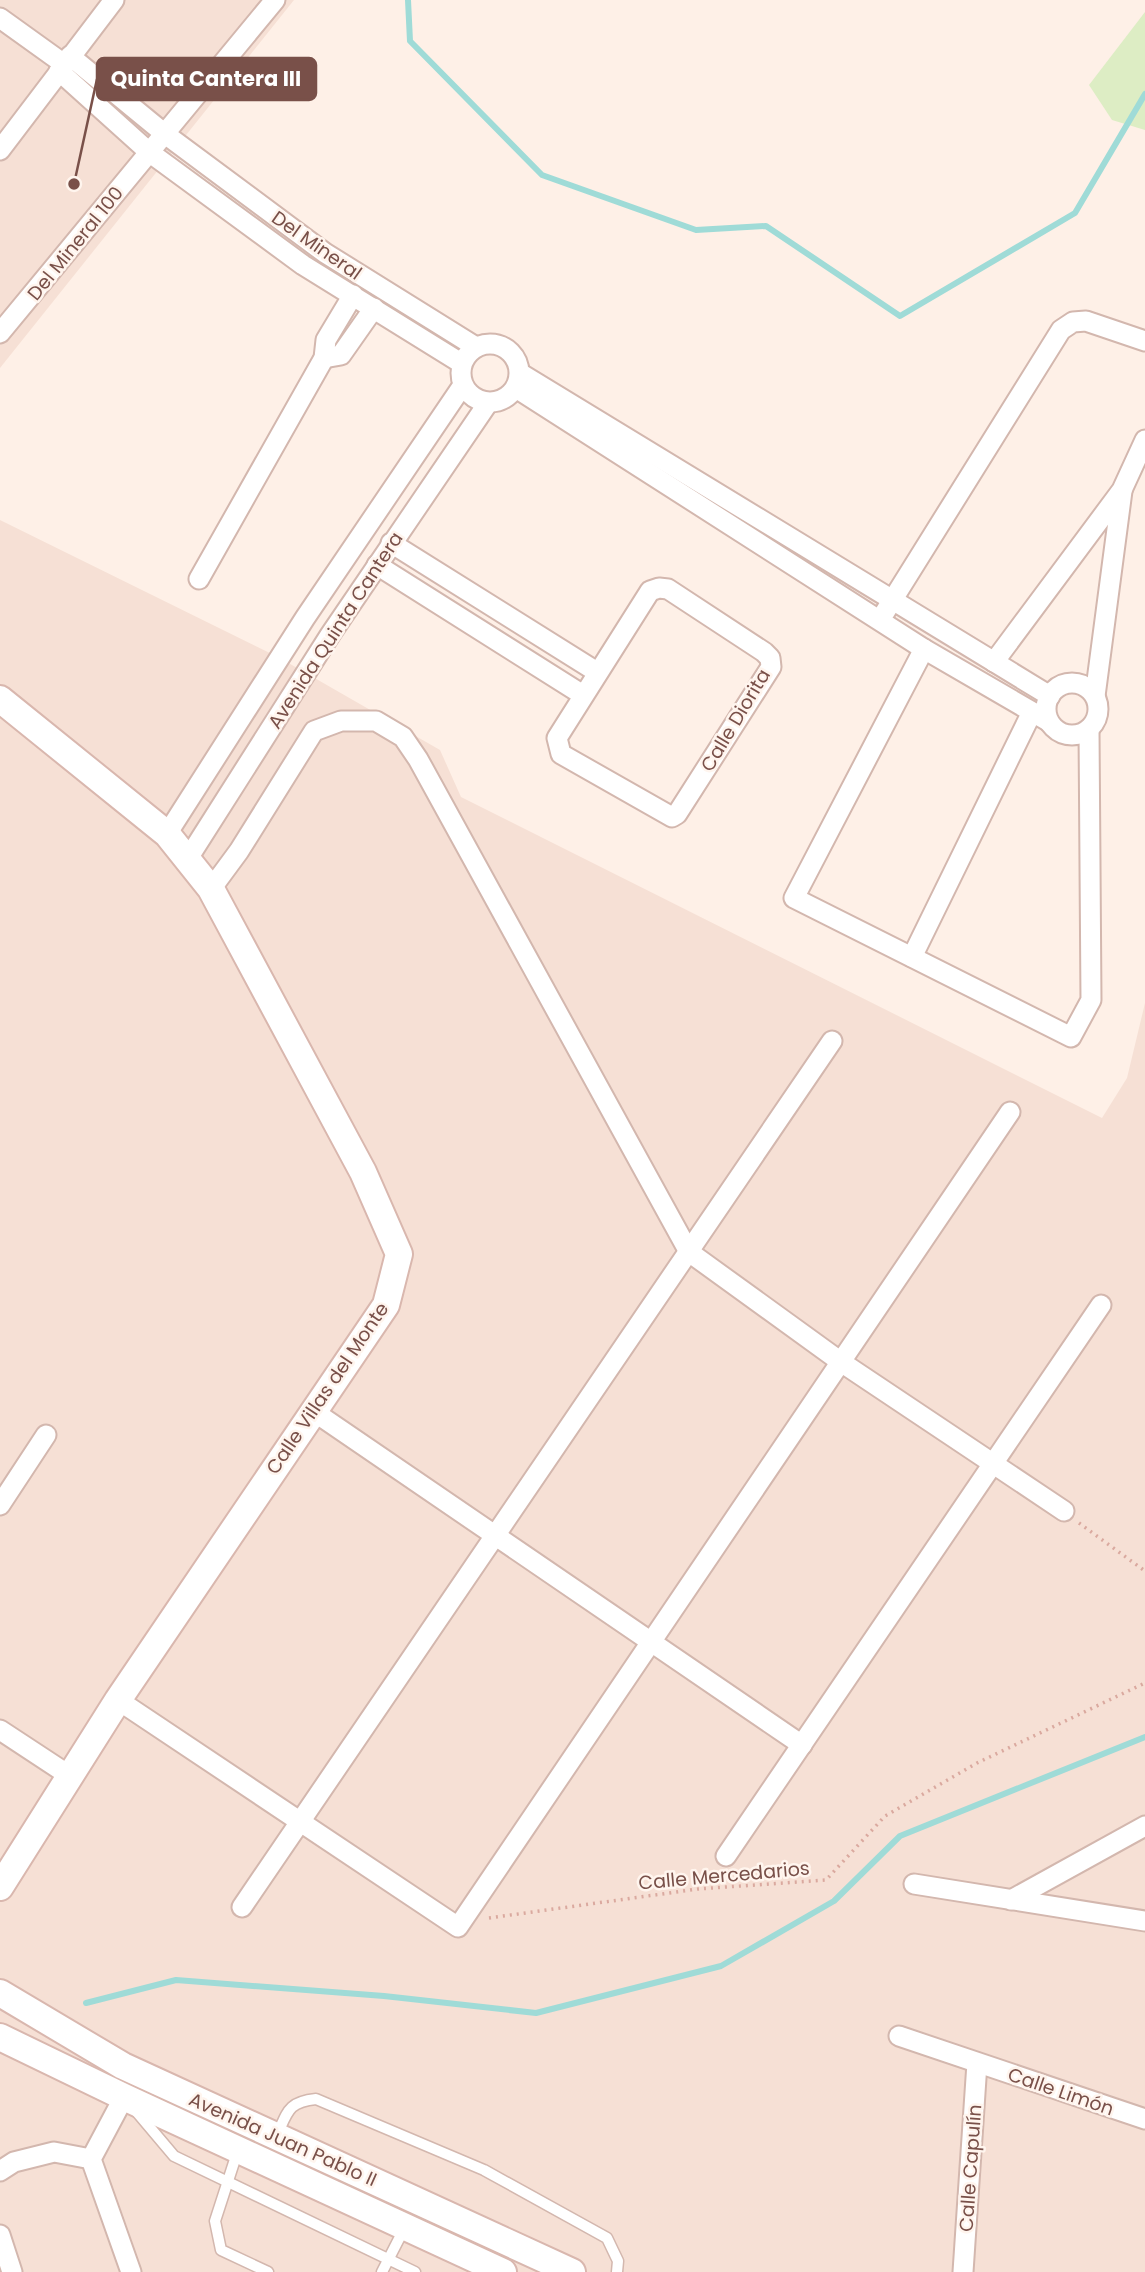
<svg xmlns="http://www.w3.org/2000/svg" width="1145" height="2272" viewBox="0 0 1145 2272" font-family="Poppins,sans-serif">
  <rect width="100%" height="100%" fill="#fef0e7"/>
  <!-- residential -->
  <g fill="#f6e0d5">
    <path d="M0,0h294l-294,368z"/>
    <path d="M0,520l278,137 162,93 21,47 641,321 25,-40 18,-75v1269h-1145z"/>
  </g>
  <!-- green -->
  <path fill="#ddedc4" d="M1145,12v118l-33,-10 -23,-35z"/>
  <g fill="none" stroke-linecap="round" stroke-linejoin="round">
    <!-- stream -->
    <g stroke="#9fdbd7" stroke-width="6">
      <path d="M408,0l2,41 132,134 154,55 70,-4 134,90 175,-103 70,-119"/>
      <path d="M86,2003l90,-23 208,16 152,17 185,-47 113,-65 66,-65 245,-99"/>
    </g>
    <!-- lane casing -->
    <g stroke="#d3b7ae" stroke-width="13">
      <g id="lane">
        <path d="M136,2111l38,45 241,116"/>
        <path d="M277,2135c11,-24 11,-33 39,-36l168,71 123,68 11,23 -1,11"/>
        <path d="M238,2150l-23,71 6,29 47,22"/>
        <path d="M382,2272l23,-45"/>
      </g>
    </g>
    <!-- street casing -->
    <g stroke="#d3b7ae" stroke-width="23">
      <g id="street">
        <path d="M0,18l64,46"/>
        <path d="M70,56l95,78 160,119 151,94"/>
        <path d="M59,71l90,81 154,113 158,98"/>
        <path d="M0,150l114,-150"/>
        <path d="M0,333l275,-333"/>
        <circle cx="490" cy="373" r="29"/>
        <path d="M324,358l17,-3 33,-47"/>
        <path d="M520,373l530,323"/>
        <path d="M516,388l408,261 124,72"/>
        <path d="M391,543l206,129"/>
        <path d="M377,565l206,130"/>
        <path d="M199,579l125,-221 2,-18 27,-45"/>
        <path d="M659,588l9,1 96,63 6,6 1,9 -94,147 -5,3 -111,-63 -4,-16 93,-147z"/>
        <path d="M885,612l176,-282 12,-8 13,-1 59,20"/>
        <path d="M924,649l-130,249 277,139 20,-37 -2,-271"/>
        <path d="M994,662l128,-172 23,-50"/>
        <circle cx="1072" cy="709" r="26"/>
        <path d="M1095,696l27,-205"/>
        <path d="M167,834l138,-216 158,-233"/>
        <path d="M187,860l143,-225 158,-232"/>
        <path d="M211,889l28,-38 75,-120 27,-10h35l27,16 15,22 271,493 152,110 223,149"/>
        <path d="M912,957l120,-245"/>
        <path d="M313,1411l489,334"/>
        <path d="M0,1505l46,-70"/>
        <path d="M118,1700l340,227 552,-815"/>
        <path d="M0,1730l70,46"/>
        <path d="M726,1856l375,-551"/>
        <path d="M914,1884l231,37"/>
        <path d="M1011,1900l134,-74"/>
        <path d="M242,1907l590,-866"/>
        <path d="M899,2036l246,83"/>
        <path d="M124,2097l-33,62 40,113"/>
        <path d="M0,2171l14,-9 40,-10 37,7"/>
        <path d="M0,2235l12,37"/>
        <path d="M963,2272l14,-209"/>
      </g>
    </g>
    <!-- secondary casing -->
    <g stroke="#d9b7ae" stroke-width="30">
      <g id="secondary">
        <path d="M0,699l167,135 44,55 152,283 36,82 -13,51 -268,395 -118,187"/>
        <path d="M0,1993l123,73 449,206"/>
        <path d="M0,2037l124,60 379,175"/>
      </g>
    </g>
    <!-- path -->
    <g stroke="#daa99f" stroke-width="3.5" stroke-dasharray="2 5" stroke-linecap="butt">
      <path d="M1079,1523l66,48"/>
      <path d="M489,1918l209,-29 128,-9 59,-64 92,-53 168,-80"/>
    </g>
    <!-- lane -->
    <use href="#lane" stroke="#fff" stroke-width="10"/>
    <!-- street -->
    <use href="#street" stroke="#fff" stroke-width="19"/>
    <!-- secondary -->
    <use href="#secondary" stroke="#fff" stroke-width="26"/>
  </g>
  <g text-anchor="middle" stroke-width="5" stroke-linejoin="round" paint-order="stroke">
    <!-- street labels -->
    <g font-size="19" fill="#795049" stroke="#fff5ee">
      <text transform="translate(75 243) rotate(-51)" y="7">Del Mineral 100</text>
      <text transform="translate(317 245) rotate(35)" y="7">Del Mineral</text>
      <text transform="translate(335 630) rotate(-57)" y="7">Avenida Quinta Cantera</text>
      <text transform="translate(735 720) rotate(-59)" y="7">Calle Diorita</text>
      <text transform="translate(327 1388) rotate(-56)" y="7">Calle Villas del Monte</text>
      <text transform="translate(724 1875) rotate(-5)" y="7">Calle Mercedarios</text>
      <text transform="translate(1061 2091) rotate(19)" y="7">Calle Limón</text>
      <text transform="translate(283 2139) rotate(24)" y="7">Avenida Juan Pablo II</text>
      <text transform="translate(970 2168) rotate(-86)" y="7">Calle Capulín</text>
    </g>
  </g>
  <!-- callouts -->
  <path fill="none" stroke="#795049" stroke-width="2.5" d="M74 184L97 79"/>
  <circle fill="#795049" stroke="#fff5ee" stroke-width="2.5" cx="74" cy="184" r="7"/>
  <rect fill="#795049" stroke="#795049" stroke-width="2.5" x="97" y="58" width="219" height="42" rx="7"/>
  <g font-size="21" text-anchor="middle" font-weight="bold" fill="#fff">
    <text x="206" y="86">Quinta Cantera III</text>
  </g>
</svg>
